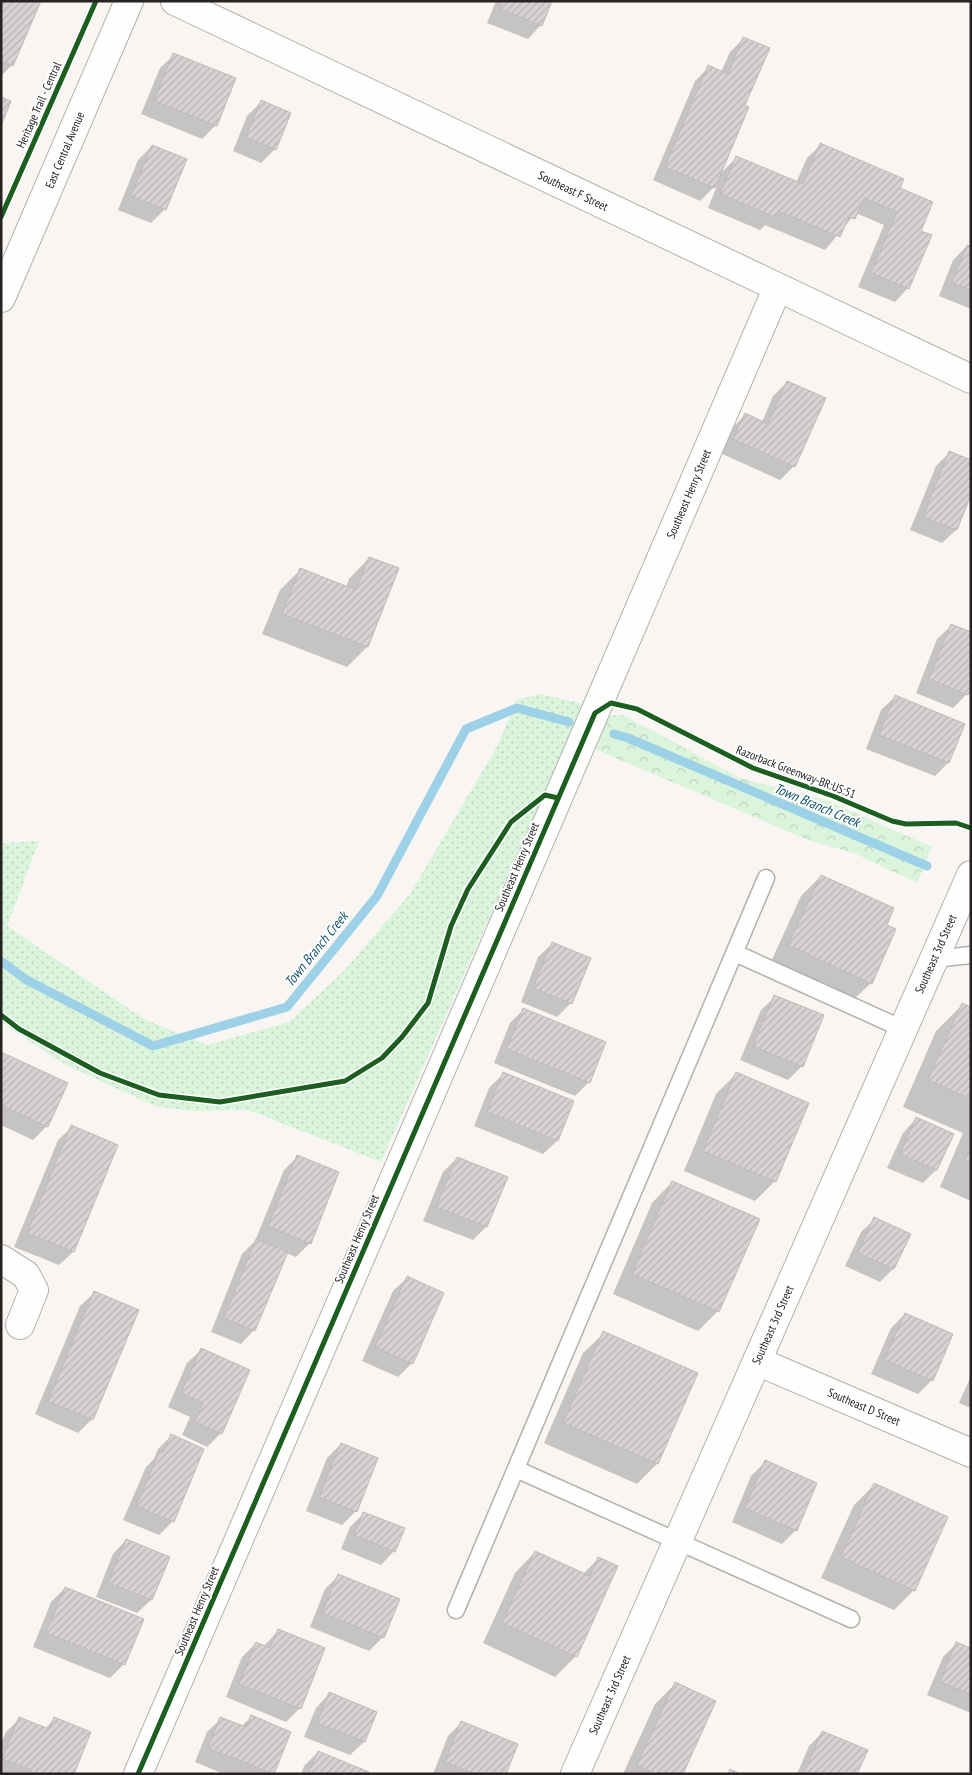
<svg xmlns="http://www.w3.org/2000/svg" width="972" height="1775" viewBox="0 0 972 1775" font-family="'PT Sans Narrow',sans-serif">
  <defs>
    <pattern id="forest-crowns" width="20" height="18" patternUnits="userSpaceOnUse" patternTransform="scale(1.25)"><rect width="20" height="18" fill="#dbf4dc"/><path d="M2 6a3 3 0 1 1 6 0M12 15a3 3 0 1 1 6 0" fill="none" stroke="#bcd1bc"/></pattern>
    <pattern id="park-dots" width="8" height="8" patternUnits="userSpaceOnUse" patternTransform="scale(1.25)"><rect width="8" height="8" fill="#dbf4dc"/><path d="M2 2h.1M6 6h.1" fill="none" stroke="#bcd1bc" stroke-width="1.8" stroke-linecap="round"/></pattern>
    <pattern id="building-hatch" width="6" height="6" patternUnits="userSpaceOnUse" patternTransform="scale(1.25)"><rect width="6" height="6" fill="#d6d3d2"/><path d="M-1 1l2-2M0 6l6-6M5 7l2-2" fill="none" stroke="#b8b5b4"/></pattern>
  </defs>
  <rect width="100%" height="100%" fill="#f8f5f3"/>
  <!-- forest -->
  <path fill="url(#forest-crowns)" d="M603,715h20l117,63 86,22 106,47 -15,36 -61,-29 -48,-14 -218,-93z"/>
  <!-- park -->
  <path fill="url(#park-dots)" d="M540,694l44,10 -203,458 -133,-52 -58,1 -35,-5 -89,-41 -65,-43v-179l38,-2 -32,85 137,93 63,26 82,-23 53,-49 68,-79 88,-149 18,-45z"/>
  <!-- shadow -->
  <g fill="#0003">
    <path d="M1,1l11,64 -11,11z"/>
    <path d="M496,1h55l-10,24 -13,14 -41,-16z"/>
    <path d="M743,39v67l-24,69 17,-17 60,25 11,-25 14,-13 77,44 21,42 -11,57 -13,14 -37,-15 26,-62 -28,-12 -31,37 -60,-25 -5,5 -52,-22 10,-25 -18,18 -47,-21 42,-99 14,-14 12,5 9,-20z"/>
    <path d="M174,55l42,70 -14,14 -61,-25 19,-46z"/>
    <path d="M261,102l14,47 -14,14 -28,-12 14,-35z"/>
    <path d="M152,146l13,63 -14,14 -33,-13 20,-50z"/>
    <path d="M967,246l4,2v61l-32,-13 14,-36z"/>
    <path d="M787,382l7,84 -14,14 -60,-27 11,-24 14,-14 17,7 11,-26z"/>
    <path d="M949,453l22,39 -15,38 -14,13 -32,-13 26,-64z"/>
    <path d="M369,558l28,11 -30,78 -20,20 -85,-33 18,-44 20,-20 46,17 3,-8z"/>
    <path d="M951,626l16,68 -14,14 -37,-15 21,-54z"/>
    <path d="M895,697l53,66 -13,13 -69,-27 15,-39z"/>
    <path d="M821,876l64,49 -14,58 -21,20 -81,-37 32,-70z"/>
    <path d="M552,944l19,59 -14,14 -36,-15 17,-45z"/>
    <path d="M775,997l27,69 -14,14 -48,-20 21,-50z"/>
    <path d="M962,1005l9,3v193l-31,-14 23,-54 -60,-26 33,-76z"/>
    <path d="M524,1009l65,73 -14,14 -81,-33 16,-40z"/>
    <path d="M1,1053l46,73 -14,14 -32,-15z"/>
    <path d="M503,1074l70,28 -16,39 -14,13 -69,-28 15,-38z"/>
    <path d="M736,1074l39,107 -20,20 -71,-30 32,-77z"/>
    <path d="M916,1119l20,51 -13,13 -36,-15 16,-35z"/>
    <path d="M72,1127l45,18 -44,107 -14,13 -45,-18 44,-107z"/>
    <path d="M297,1157l13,86 -14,14 -10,-4 -32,77 -13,14 -30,-12 31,-78 13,-13 29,-71z"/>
    <path d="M457,1158l29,69 -13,13 -50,-19 20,-49z"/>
    <path d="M672,1182l46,129 -20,20 -85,-37 39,-91z"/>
    <path d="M875,1219l18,50 -13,13 -35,-16 16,-34z"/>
    <path d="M407,1278l5,85 -14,14 -36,-16 31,-70z"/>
    <path d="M94,1293l-2,126 -14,14 -43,-19 45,-108z"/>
    <path d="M905,1314l27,66 -14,14 -47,-20 20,-46z"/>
    <path d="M604,1333l92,40 -39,91 -20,20 -93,-41 39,-90z"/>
    <path d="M201,1350l20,83 -14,14 -25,-12 8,-18 -22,-10 19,-44z"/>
    <path d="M971,1376v32l-12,-5z"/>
    <path d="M171,1436l2,85 -14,14 -36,-15 23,-53 8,-8 4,-10z"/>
    <path d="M341,1444l15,67 -14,14 -36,-14 21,-53z"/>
    <path d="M765,1462l31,68 -14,14 -50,-22 19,-46z"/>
    <path d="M874,1485l40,105 -20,20 -73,-32 33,-73z"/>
    <path d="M364,1513l30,38 -13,14 -40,-16 9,-22z"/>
    <path d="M126,1540l42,17 -17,43 -14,13 -41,-16 17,-43z"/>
    <path d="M535,1552l48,22 16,-16 17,8 -41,91 -20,20 -72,-34 32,-70z"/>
    <path d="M338,1576l45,61 -14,14 -59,-24 15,-38z"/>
    <path d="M65,1588l59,76 -14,14 -77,-31 18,-45z"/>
    <path d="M278,1631l22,77 -14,14 -60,-25 16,-40 14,-14 8,3z"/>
    <path d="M957,1643l14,6v64l-44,-18 16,-38z"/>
    <path d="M675,1684l7,90h-59l32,-70z"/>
    <path d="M329,1694l46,19 -11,29 -14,13 -46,-18 12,-29z"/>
    <path d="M251,1717l39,15 -17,42h-49l-29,-12 12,-30 14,-13 20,8z"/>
    <path d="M20,1718l25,11 9,-10 19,55h-72v-31l5,-11z"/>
    <path d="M462,1722l42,52h-71l15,-38z"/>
    <path d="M823,1732l33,42h-59l12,-28z"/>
    <path d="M318,1752l49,22h-66l3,-8z"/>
  </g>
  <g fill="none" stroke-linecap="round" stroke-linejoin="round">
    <!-- stream -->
    <g stroke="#9cd1e7" stroke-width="9">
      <path d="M614,734l14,4 299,128"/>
      <path d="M1,961l24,18 128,67 134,-39 90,-111 89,-167 51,-21 52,14"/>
    </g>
  </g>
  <!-- building -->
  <g fill="url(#building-hatch)" stroke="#bebcba">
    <path d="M1,1h40l-28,65 -12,-5z"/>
    <path d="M503,1h49l-10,25 -42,-17z"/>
    <path d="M743,37l27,11 -25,57 4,2 -34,81 -50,-21 43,-102 20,9z"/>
    <path d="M173,53l63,25 -19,48 -63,-25z"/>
    <path d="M1,97l10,4 -10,25z"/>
    <path d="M261,100l30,13 -15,37 -30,-13z"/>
    <path d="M820,143l84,36 -4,9 33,14 -12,29 11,4 -23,54 -38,-16 26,-61 -33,-14 -9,21 -6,-2 -9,20 -62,-26 -3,6 -55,-23 16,-38 67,28z"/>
    <path d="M152,145l35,14 -21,51 -35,-14z"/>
    <path d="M967,245l4,1v44l-19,-7z"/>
    <path d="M787,381l39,17 -31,69 -62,-28 12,-26 23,11z"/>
    <path d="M949,451l22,9v35l-14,35 -34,-13z"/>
    <path d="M369,557l30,11 -31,79 -86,-33 18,-46 56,22z"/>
    <path d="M951,624l20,8v56l-3,7 -39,-16z"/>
    <path d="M895,695l70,29 -16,39 -70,-28z"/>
    <path d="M821,875l73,33 -7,17 9,4 -24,55 -84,-39z"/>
    <path d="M552,942l39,16 -19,46 -39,-16z"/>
    <path d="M774,995l50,20 -21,52 -50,-21z"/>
    <path d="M962,1003l9,4v92l-43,-19z"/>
    <path d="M523,1008l83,34 -16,41 -83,-34z"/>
    <path d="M1,1052l67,31 -20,44 -47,-22z"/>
    <path d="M503,1072l71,29 -16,40 -71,-29z"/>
    <path d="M736,1072l73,31 -33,79 -73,-31z"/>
    <path d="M916,1117l38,17 -17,36 -37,-16z"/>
    <path d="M71,1125l47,20 -44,107 -47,-19z"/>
    <path d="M971,1147v16l-6,-3z"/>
    <path d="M297,1155l42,17 -28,72 -43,-18z"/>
    <path d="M457,1157l51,20 -21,50 -51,-20z"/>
    <path d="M672,1181l88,38 -41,93 -87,-38z"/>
    <path d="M874,1217l37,17 -17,35 -36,-16z"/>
    <path d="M256,1239l32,13 -33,79 -31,-13z"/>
    <path d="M407,1276l37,17 -31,71 -38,-17z"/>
    <path d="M94,1291l45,19 -46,110 -45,-19z"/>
    <path d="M905,1313l48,21 -20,47 -49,-21z"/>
    <path d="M603,1331l95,42 -40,91 -95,-41z"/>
    <path d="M201,1348l49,22 -28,64 -27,-12 8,-19 -22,-10z"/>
    <path d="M171,1434l33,15 -30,73 -38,-16 23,-54 4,1z"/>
    <path d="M341,1443l37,15 -21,54 -38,-15z"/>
    <path d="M765,1460l52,23 -20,48 -52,-23z"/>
    <path d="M874,1483l74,34 -33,74 -74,-34z"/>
    <path d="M363,1512l42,16 -10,24 -41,-17z"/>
    <path d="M126,1539l44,18 -18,43 -44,-17z"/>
    <path d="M535,1551l55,25 8,-19 20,9 -41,91 -75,-34z"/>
    <path d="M338,1574l62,25 -16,39 -62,-25z"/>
    <path d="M65,1587l79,32 -19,46 -79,-32z"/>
    <path d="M278,1629l47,19 -24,61 -62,-25 17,-42 14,6z"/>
    <path d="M956,1642l15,6v46l-31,-12z"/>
    <path d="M675,1682l41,19 -33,73h-27l-19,-9z"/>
    <path d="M329,1692l48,20 -12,30 -48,-19z"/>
    <path d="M251,1715l40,17 -17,42 -66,-26 12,-31 26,10z"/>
    <path d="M19,1717l30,12 5,-12 37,15 -17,42h-44l2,-4 -30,-11z"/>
    <path d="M461,1721l57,23 -12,30h-31l-30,-12z"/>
    <path d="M822,1731l46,19 -11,24h-53z"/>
    <path d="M318,1751l51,21 -1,2h-60z"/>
    <path d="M730,1769l10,5h-12z"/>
  </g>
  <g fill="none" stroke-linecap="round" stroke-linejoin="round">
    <!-- lane casing -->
    <g stroke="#b3b1af" stroke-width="19">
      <g id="lane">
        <path d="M735,953l168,76"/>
        <path d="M934,959l37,-4"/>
        <path d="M516,1469l335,150"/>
        <path d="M456,1610l310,-732"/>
      </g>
    </g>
    <!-- street casing -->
    <g stroke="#b3b1af" stroke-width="30">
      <g id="street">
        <path d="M175,1l796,378"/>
        <path d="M1,1259l25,16 8,15 -14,35"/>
        <path d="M757,1361l214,92"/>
        <path d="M138,1774l639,-1485"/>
      </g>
    </g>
    <!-- secondary casing -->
    <g stroke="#b3b1af" stroke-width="30">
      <g id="secondary">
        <path d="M1,298l128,-297"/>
        <path d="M575,1774l396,-899"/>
      </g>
    </g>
    <!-- lane -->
    <use href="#lane" stroke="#fefefd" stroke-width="16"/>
    <!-- street -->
    <use href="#street" stroke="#fefefd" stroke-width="28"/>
    <!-- secondary -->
    <use href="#secondary" stroke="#fefefd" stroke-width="28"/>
    <!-- cycleway casing -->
    <g stroke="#fff" stroke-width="8">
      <g id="cycleway">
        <path d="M1,217l95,-216"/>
        <path d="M1,1015l18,14 81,44 59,22 61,7 125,-21 37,-23 20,-21 26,-34 23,-77 17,-37 43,-67 34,-27 13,3"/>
        <path d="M138,1774l457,-1061 16,-10 26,6 116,59 80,28 59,25 14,3 50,-1 15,5"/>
      </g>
    </g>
    <!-- cycleway -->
    <use href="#cycleway" stroke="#1b5e20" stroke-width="5"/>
  </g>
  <g text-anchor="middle" stroke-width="4" stroke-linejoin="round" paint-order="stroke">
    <!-- street labels -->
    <g font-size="12" fill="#262322" stroke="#fff">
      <text transform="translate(39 105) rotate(-66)" y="4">Heritage Trail - Central</text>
      <text transform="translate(65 150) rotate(-67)" y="4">East Central Avenue</text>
      <text transform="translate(573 191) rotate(26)" y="4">Southeast F Street</text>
      <text transform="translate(689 494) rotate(-67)" y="4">Southeast Henry Street</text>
      <text transform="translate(796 772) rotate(21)" y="4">Razorback Greenway-BR:US:51</text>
      <text transform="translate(517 867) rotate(-67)" y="4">Southeast Henry Street</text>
      <text transform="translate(936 954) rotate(-66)" y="4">Southeast 3rd Street</text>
      <text transform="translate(357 1239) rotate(-67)" y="4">Southeast Henry Street</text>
      <text transform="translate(773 1325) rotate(-66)" y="4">Southeast 3rd Street</text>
      <text transform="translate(864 1407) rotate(23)" y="4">Southeast D Street</text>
      <text transform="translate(197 1611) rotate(-67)" y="4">Southeast Henry Street</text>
      <text transform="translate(610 1695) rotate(-66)" y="4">Southeast 3rd Street</text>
    </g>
    <!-- water labels -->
    <g font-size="14" font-style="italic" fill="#15546b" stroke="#fff">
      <text transform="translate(817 805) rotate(23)" y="5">Town Branch Creek</text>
      <text transform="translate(316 949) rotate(-51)" y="5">Town Branch Creek</text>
    </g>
  </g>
  <!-- border -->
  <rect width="972" height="1775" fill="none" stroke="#262322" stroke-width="5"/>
</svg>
